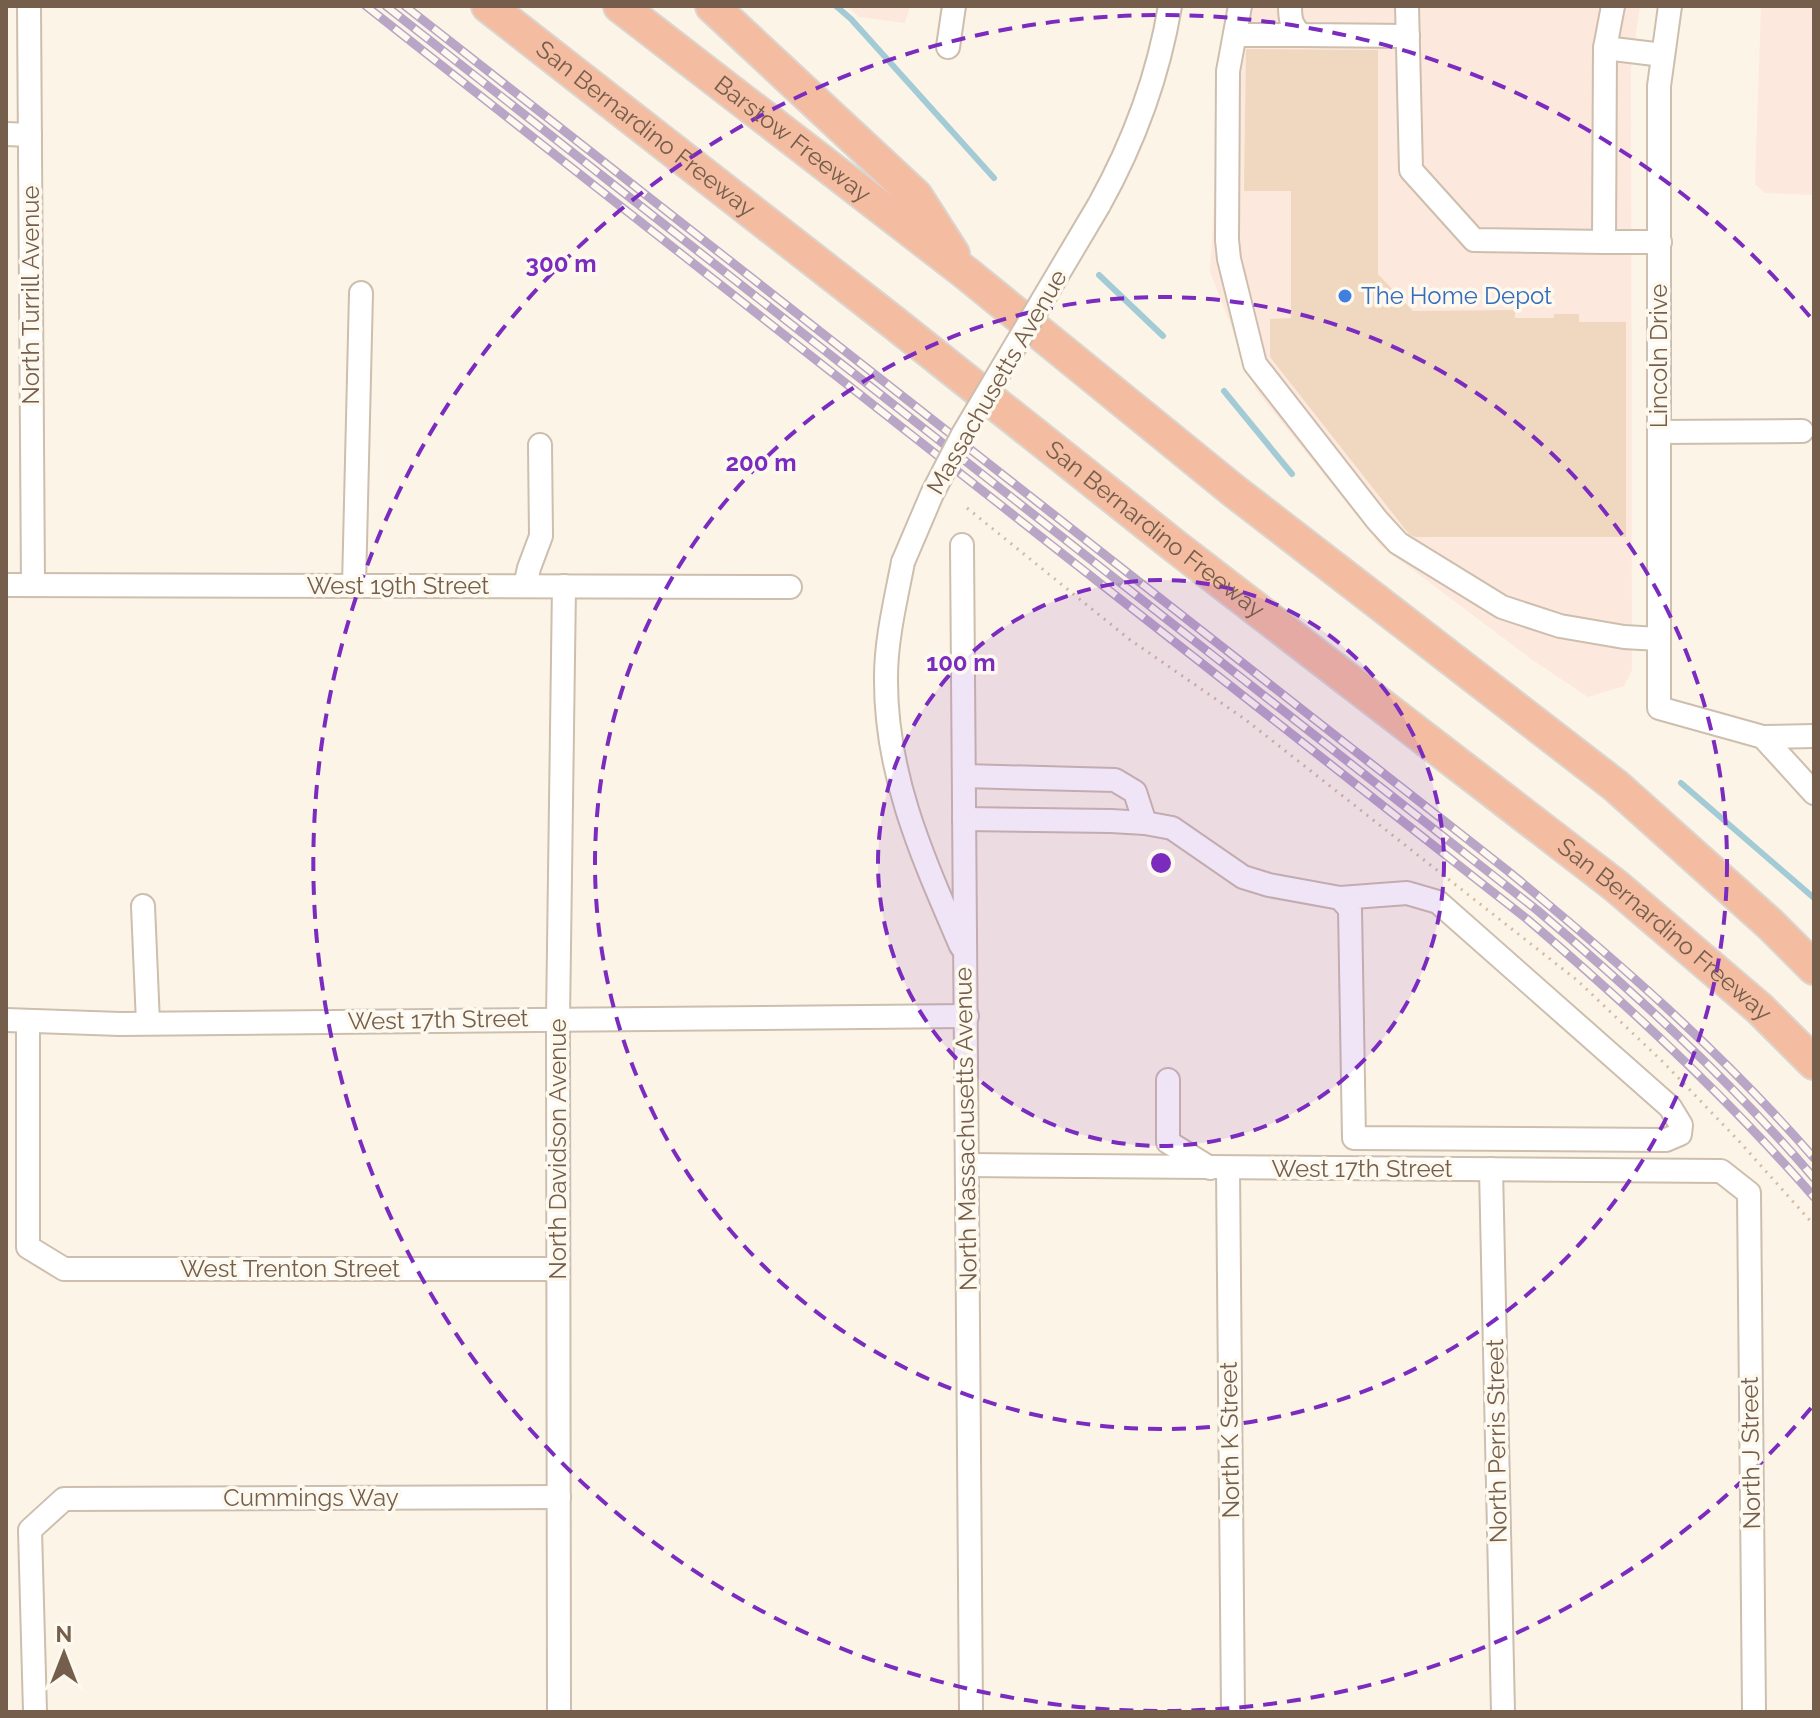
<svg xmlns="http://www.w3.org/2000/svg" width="1820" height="1718" viewBox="0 0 1820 1718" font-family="Raleway,sans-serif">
  <rect width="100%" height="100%" fill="#fcf5e7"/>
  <!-- commercial -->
  <g fill="#fce8dc">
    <path d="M847,6h63l-5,17 -46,-6z"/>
    <path d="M1226,6h414l-9,63 1,601 -8,16 -36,11 -54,-36 -153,-115 -125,-156 -46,-118z"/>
    <path d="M1761,6h53v189l-49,-2 -10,-9z"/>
  </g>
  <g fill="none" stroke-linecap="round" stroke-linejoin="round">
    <!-- stream -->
    <g stroke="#a3cbd6" stroke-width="6">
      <path d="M836,6l15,13 143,159"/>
      <path d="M1099,275l64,61"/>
      <path d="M1224,391l68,83"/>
      <path d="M1681,783l133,115"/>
    </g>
  </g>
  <!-- building -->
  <path fill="#f0d7c0" d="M1246,49l132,1v224l35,37 102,-1v8h39v-4h25v8h47v215h-211l-6,-3 -139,-177v-38l21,-1v-127h-47z"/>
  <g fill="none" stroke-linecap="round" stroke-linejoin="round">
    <!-- minor casing -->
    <g stroke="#cdbeae" stroke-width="26">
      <g id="minor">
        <path d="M29,6l4,579"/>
        <path d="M1240,6l-12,65 -1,169 2,19 26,105 122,156 21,23 104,64 58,19 64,11 35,2"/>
        <path d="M1290,6c0,13 1,21 12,29l106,1"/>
        <path d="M1407,6l4,164 63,70 130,2 1,-194 8,-42"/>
        <path d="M1670,6l-11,80v622l104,29 51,56"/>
        <path d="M1235,35h67"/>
        <path d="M948,47l6,-41"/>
        <path d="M1605,48l58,7"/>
        <path d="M6,134l24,1"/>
        <path d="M1099,205c35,-63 59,-127 71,-199"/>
        <path d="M1604,242h56"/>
        <path d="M1659,432l143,-1"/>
        <path d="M962,545l9,1167"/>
        <path d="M903,562c-7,37 -17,77 -17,115 -1,98 37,181 75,269"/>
        <path d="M6,585l784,2"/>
        <path d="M354,586l7,-293"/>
        <path d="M525,586l4,-18 12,-32 -1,-91"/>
        <path d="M1763,737l51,-1"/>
        <path d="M964,776l151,4 20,12 10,31"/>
        <path d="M964,819l147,2 34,2 27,5 71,49 26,8 71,13 10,11 4,229 312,2 14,-6 1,-9 -11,-18 -232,-205 -31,-9 -67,5"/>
        <path d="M143,906l5,117"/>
        <path d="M6,1020l114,4 847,-8"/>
        <path d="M28,1021v226l36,22h494"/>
        <path d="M1168,1080v62l42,26"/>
        <path d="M968,1165l753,6 28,22 5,519"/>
        <path d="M1228,1169l5,543"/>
        <path d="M1491,1169l12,543"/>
        <path d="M35,1712l-5,-182 34,-31 495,-2"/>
        <path d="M559,1712l-1,-693 6,-433"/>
      </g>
    </g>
    <!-- highway casing -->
    <g stroke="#dbd5d0" stroke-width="36">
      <g id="highway">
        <path id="s1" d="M488,6l405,316 283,225 440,339 144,123 54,54"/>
        <path id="s2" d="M620,6l346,267 268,218 382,295 154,138 44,44"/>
        <path d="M712,6l204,190 37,58"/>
      </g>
    </g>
    <!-- path -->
    <path stroke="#d5baa3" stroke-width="3" stroke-dasharray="2 6" stroke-linecap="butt" d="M967,508l162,131 117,81 332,261 86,82 73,76 77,86"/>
    <!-- minor -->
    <use href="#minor" stroke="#fff" stroke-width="22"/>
    <!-- highway -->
    <use href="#highway" stroke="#f4bca0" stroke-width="32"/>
    <!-- rail casing -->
    <g stroke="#b9a5c6" stroke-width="9">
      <g id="rail">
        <path d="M366,6l1161,913c102,87 199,177 287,278"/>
        <path d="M386,6l1151,904c99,84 193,170 277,268"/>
        <path d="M405,6l1103,865c108,89 214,181 306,287"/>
      </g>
    </g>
    <!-- rail -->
    <use href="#rail" stroke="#fef9ee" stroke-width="6" stroke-dasharray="18" stroke-linecap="butt"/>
    <!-- minor-bridge casing -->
    <g stroke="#cdbeae" stroke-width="26" stroke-linecap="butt">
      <path id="minor-bridge" d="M903,562l29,-68 31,-60 136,-229"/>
    </g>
    <!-- minor-bridge -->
    <use href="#minor-bridge" stroke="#fff" stroke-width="22"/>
  </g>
  <!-- distance rings -->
  <circle cx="1161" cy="863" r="283" fill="#7b2cbf" fill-opacity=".12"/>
  <g fill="none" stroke="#7b2cbf" stroke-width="4" stroke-dasharray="14 10">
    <circle cx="1161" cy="863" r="283"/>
    <circle cx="1161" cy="863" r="566"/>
    <path d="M1811 1408A848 848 0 1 1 1811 318"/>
  </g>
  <!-- markers -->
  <circle fill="#3f7fe0" stroke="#fef9ee" stroke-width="3" cx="1345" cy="296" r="8"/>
  <g text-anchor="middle" stroke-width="7" stroke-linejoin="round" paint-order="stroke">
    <!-- street labels -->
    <g font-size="24" fill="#755e4c" stroke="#fef9ee">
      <text dy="8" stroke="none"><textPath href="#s1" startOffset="200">San Bernardino Freeway</textPath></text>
      <text dy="8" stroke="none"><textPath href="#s2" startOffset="218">Barstow Freeway</textPath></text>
      <text transform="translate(31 295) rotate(-90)" y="8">North Turrill Avenue</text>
      <text transform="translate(1659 356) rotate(-90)" y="8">Lincoln Drive</text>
      <text transform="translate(997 382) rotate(-60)" y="8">Massachusetts Avenue</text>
      <text dy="8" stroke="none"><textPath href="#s1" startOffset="848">San Bernardino Freeway</textPath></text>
      <text x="398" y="594">West 19th Street</text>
      <text dy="8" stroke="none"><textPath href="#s1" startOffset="1496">San Bernardino Freeway</textPath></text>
      <text transform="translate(438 1020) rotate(-1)" y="8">West 17th Street</text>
      <text transform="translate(966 1129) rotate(-91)" y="8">North Massachusetts Avenue</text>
      <text transform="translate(558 1149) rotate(-90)" y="8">North Davidson Avenue</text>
      <text x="1362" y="1177">West 17th Street</text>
      <text x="290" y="1277">West Trenton Street</text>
      <text transform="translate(1230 1440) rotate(-91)" y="8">North K Street</text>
      <text transform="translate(1497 1441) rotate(-91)" y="8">North Perris Street</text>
      <text transform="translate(1751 1453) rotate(-91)" y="8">North J Street</text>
      <text x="311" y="1506">Cummings Way</text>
    </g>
    <!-- shop labels -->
    <g font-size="24" fill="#366cbe" stroke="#fef9ee" text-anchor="start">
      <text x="1361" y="304">The Home Depot</text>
    </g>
  </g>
  <circle cx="1161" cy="863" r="12" fill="#7b2cbf" stroke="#fef9ee" stroke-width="4"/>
  <g font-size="24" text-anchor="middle" font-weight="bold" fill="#7b2cbf" stroke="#fef9ee" stroke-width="7" stroke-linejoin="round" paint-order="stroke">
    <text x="561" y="272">300 m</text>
    <text x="761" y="471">200 m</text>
    <text x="961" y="671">100 m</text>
  </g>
  <!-- border -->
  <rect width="1820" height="1718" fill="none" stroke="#755e4c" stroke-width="16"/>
  <!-- north arrow -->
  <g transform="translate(64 1654)" stroke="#fef9ee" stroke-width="6" paint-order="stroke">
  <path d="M0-6L14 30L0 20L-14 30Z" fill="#755e4c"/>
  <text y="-12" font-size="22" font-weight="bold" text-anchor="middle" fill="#755e4c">N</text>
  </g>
</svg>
